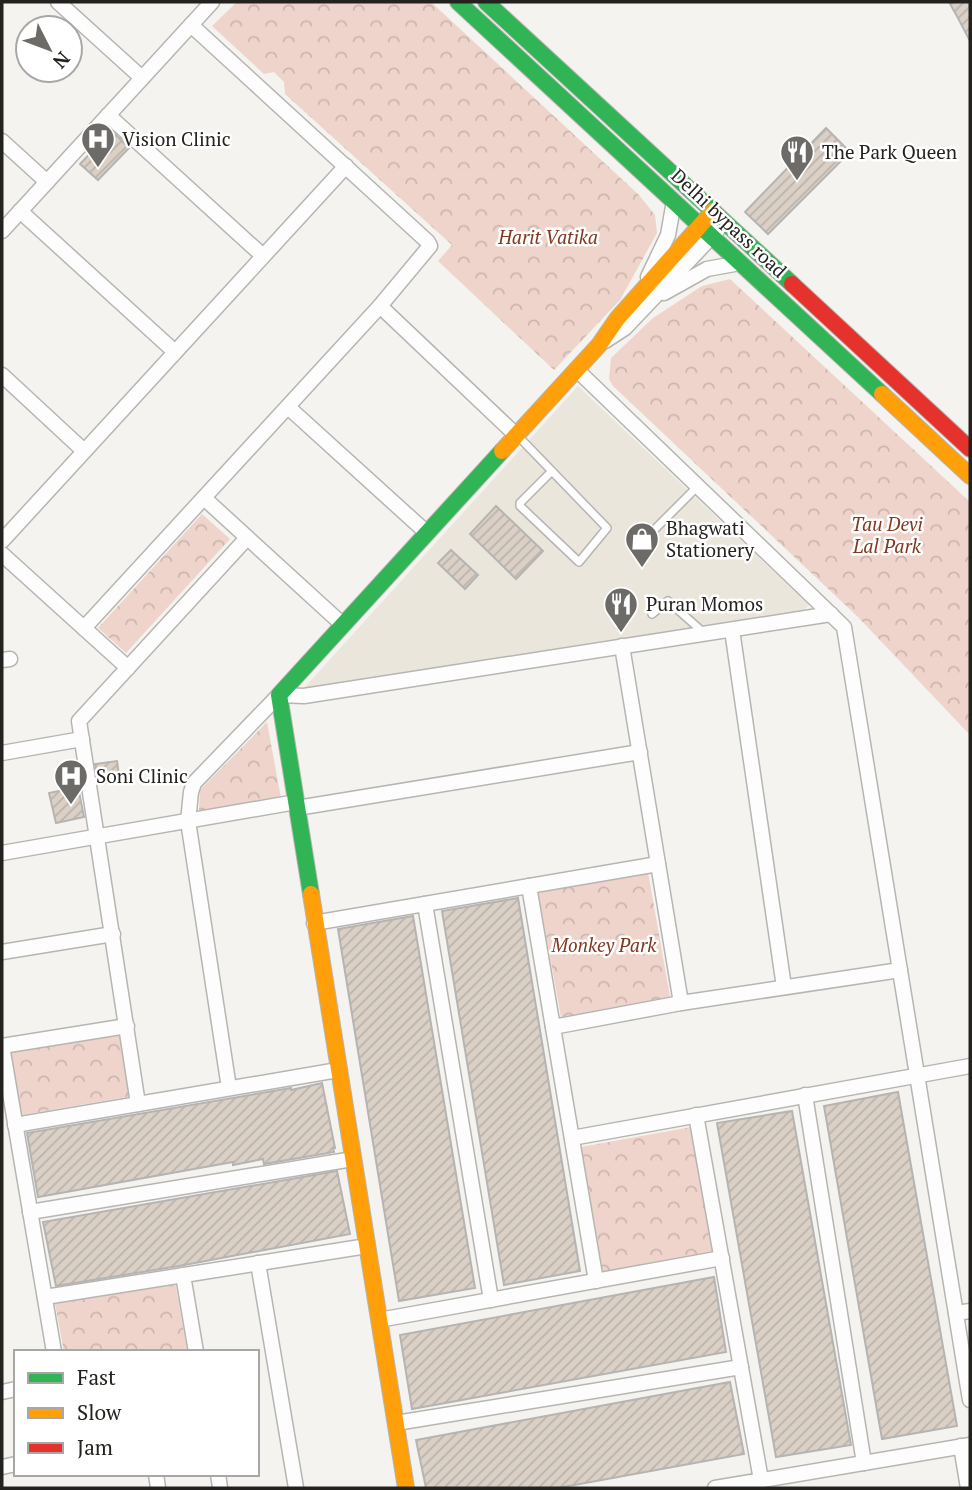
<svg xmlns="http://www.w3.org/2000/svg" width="972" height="1490" viewBox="0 0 972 1490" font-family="'PT Serif',serif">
  <defs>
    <pattern id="park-crowns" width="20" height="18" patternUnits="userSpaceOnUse" patternTransform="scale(1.75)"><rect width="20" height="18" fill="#eed4ca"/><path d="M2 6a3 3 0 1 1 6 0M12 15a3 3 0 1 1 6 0" fill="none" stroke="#ccb6ad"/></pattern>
    <pattern id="building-hatch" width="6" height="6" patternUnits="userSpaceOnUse" patternTransform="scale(1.75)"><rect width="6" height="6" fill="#dad0c6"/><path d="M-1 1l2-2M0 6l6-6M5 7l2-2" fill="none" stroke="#bbb2aa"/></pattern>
  </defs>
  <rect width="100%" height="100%" fill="#f5f3ef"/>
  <!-- built -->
  <path fill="#eae6dc" d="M578,386l231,219 -7,7 -498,76z"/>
  <!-- park -->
  <g fill="url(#park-crowns)">
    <path d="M237,2h194l208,193 16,20 2,18 -37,67 -66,70 -116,-109 14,-16 -167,-151 -1,-12 -10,-10 -10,2 -52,-48z"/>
    <path d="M730,279l240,223v233l-112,-118 -245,-231 -4,-7 2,-21 42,-40 49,-32z"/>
    <path d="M202,514l28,25 -104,114 -28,-25z"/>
    <path d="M267,722l14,76 -82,13 1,-21z"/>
    <path d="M648,872l22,125 -109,20 -23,-125z"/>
    <path d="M121,1031l11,65 -111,19 -10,-65z"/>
    <path d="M691,1127l22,126 -110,19 -22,-125z"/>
    <path d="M175,1282l12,67 -12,3h-111l-9,-48z"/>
  </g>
  <!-- building -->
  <g fill="url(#building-hatch)" stroke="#b6b4b2" stroke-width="2">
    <path d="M949,2h21v39l-12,-23z"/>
    <path d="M826,128l24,24 -82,82 -23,-22z"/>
    <path d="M112,131l17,17 -31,32 -18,-16z"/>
    <path d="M496,506l47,45 -27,28 -46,-45z"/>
    <path d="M451,550l27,25 -13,14 -27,-26z"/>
    <path d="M117,761l3,20 -21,3 -4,-20z"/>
    <path d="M78,787l6,30 -28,6 -7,-30z"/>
    <path d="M518,898l62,373 -76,14 -62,-374z"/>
    <path d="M413,916l62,372 -76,13 -61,-372z"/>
    <path d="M322,1083l13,65h-2l1,4 -70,12 -1,-5 -30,6v-3l-195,35 -11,-64 264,-45v2z"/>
    <path d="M898,1092l59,334 -75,13 -58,-333z"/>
    <path d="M792,1111l59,334 -75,12 -59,-334z"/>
    <path d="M337,1171l13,63 -171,32 -123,20 -13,-64z"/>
    <path d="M714,1277l12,75 -314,57 -12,-74z"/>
    <path d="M730,1382l14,72 -186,34h-132l-10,-48z"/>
  </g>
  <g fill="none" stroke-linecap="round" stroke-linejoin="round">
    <!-- lane casing -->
    <g stroke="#b7b5b2" stroke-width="10">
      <g id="lane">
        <path d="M517,435l89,92 1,1 -28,34 -59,-56v-3l32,-32"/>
        <path d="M655,529l42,-42"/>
        <path d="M652,614l16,-13 36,32"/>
      </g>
    </g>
    <!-- street casing -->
    <g stroke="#b7b5b2" stroke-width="17">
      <g id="street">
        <path d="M58,2l84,76"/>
        <path d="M108,115l155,141"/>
        <path d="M2,141l45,41"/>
        <path d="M20,211l155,141"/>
        <path d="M2,231l210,-229"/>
        <path d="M648,277l20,-42 6,-34"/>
        <path d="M664,293l43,-24 33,-6"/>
        <path d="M380,306l136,129"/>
        <path d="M605,341l20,-13 92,-97"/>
        <path d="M577,370l267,257 126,773"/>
        <path d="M2,375l82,76"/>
        <path d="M288,407l139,126"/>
        <path d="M204,498l139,127"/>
        <path d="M2,541l344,-375"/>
        <path d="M2,554l126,114"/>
        <path d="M84,628l296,-322 50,-60 -2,-4 -237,-217"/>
        <path d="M732,630l52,357"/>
        <path d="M622,646l59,357"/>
        <path d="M2,660l8,-1"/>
        <path d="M2,753l80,-14"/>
        <path d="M297,808l343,-56"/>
        <path d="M2,853l294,-51"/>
        <path d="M529,886l67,395"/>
        <path d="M425,904l66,396"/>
        <path d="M314,923l344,-59"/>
        <path d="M2,952l111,-18"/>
        <path d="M553,1027l128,-24 219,-33"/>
        <path d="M2,1046l52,306"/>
        <path d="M2,1046l125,-20"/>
        <path d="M229,1088l-41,-267 3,-29 3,-9 85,-88 25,1 527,-82"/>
        <path d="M805,1095l59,368"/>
        <path d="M138,1104l-59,-383 168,-183"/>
        <path d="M696,1115l65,365"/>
        <path d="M15,1125l323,-55"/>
        <path d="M572,1138l398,-72"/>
        <path d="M30,1212l323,-53"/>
        <path d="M258,1263l38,225"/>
        <path d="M183,1275l13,77"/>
        <path d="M45,1297l322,-51"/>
        <path d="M956,1313l14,-2"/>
        <path d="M379,1320l343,-62"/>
        <path d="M2,1392l14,-3"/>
        <path d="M396,1423l345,-56"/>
        <path d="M961,1446l7,42"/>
        <path d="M2,1467l14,-3"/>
        <path d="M156,1474l2,14"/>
        <path d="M218,1474l2,14"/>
        <path d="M715,1488l255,-43"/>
      </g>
    </g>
    <!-- fast casing -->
    <g stroke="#b7b5b2" stroke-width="18">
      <g id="fast">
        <path d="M458,2l424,392"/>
        <path d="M486,2l306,282"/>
        <path d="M311,894l-32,-199 223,-244"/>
      </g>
    </g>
    <!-- slow casing -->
    <g stroke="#b7b5b2" stroke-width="18">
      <g id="slow">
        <path d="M882,394l88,82"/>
        <path d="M502,451l97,-106 18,-26 96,-108"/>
        <path d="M311,894l95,594"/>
      </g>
    </g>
    <!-- jam casing -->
    <g stroke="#b7b5b2" stroke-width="18">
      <path id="jam" d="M792,284l178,165"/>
    </g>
    <!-- lane -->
    <use href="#lane" stroke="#fefdfd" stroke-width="7"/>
    <!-- street -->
    <use href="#street" stroke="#fefdfd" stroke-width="14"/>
    <!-- fast -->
    <use href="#fast" stroke="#30b455" stroke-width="16"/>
    <!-- slow -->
    <use href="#slow" stroke="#ff9f0a" stroke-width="16"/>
    <!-- jam -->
    <use href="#jam" stroke="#e5322d" stroke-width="16"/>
  </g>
  <!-- icons -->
  <defs>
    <g id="hospital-pin" transform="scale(1.75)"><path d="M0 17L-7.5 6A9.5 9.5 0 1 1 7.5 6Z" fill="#6c6b68" stroke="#fff"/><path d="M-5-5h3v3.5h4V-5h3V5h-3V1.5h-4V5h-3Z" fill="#fff"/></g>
    <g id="restaurant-pin" transform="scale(1.75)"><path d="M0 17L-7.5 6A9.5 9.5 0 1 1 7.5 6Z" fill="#6c6b68" stroke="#fff"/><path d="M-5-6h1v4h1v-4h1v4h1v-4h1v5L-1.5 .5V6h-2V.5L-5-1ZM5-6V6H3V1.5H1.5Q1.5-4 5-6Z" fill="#fff"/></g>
    <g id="shop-pin" transform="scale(1.75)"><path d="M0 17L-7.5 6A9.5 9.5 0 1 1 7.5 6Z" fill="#6c6b68" stroke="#fff"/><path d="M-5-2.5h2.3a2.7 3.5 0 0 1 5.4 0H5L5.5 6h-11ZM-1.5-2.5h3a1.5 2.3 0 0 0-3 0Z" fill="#fff"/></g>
  </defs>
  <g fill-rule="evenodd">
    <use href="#hospital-pin" x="98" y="139"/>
    <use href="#restaurant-pin" x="797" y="152"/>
    <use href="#shop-pin" x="642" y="539"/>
    <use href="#restaurant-pin" x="621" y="604"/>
    <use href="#hospital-pin" x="71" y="776"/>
  </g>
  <g text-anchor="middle" stroke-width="5" stroke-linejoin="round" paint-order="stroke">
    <!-- poi labels -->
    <g font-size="19" fill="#23221f" stroke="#fff" text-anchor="start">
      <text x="122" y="146">Vision Clinic</text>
      <text x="822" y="159">The Park Queen</text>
      <text x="666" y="535">Bhagwati<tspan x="666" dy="22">Stationery</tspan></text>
      <text x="646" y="611">Puran Momos</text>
      <text x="96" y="783">Soni Clinic</text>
    </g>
    <!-- street labels -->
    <g font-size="19" fill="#23221f" stroke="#fff">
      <text transform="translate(729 223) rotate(43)" y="7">Delhi bypass road</text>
    </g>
    <!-- park labels -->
    <g font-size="19" font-style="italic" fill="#813720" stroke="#fff">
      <text x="548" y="244">Harit Vatika</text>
      <text x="887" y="531">Tau Devi<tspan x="887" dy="22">Lal Park</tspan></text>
      <text x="604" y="952">Monkey Park</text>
    </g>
  </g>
  <!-- border -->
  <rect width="972" height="1490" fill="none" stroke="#23221f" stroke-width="7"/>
  <!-- legend -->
  <rect x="14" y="1350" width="245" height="126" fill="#ffffff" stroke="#a7a7a5" stroke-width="2"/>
  <rect x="28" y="1373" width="35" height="10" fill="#30b455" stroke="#a7a7a5" stroke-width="2"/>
  <text x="77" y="1385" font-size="21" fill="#23221f">Fast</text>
  <rect x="28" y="1408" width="35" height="10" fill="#ff9f0a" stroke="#a7a7a5" stroke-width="2"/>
  <text x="77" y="1420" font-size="21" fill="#23221f">Slow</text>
  <rect x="28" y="1443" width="35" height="10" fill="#e5322d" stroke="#a7a7a5" stroke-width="2"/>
  <text x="77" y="1455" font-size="21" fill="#23221f">Jam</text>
  <!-- north arrow -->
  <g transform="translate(49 49) rotate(132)"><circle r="33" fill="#ffffff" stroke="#a7a7a5" stroke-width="2"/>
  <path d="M0-5L12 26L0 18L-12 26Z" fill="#6c6b68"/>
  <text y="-10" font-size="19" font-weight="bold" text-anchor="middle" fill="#23221f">N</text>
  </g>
</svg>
